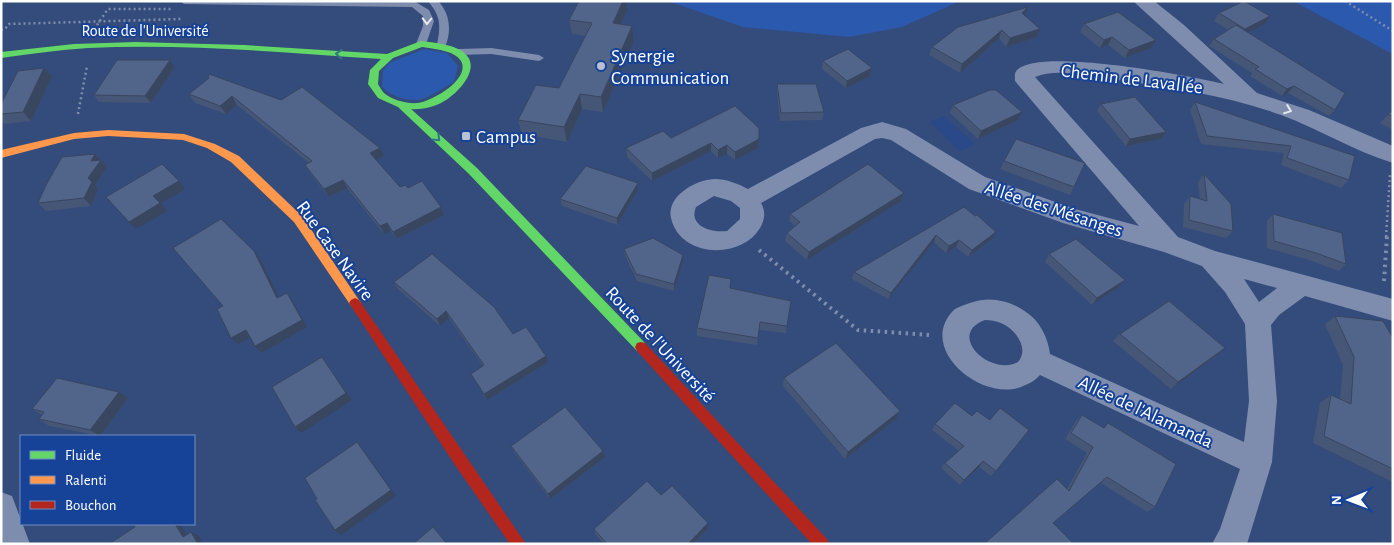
<svg xmlns="http://www.w3.org/2000/svg" width="1394" height="545" viewBox="0 0 1394 545" font-family="'Alegreya Sans',sans-serif">
  <rect width="100%" height="100%" fill="#334c7b"/>
  <!-- green -->
  <g fill="#2b59ae">
    <path d="M668,1h292l-58,26 -53,10 -106,-10z"/>
    <path d="M1293,1h100v53l-4,-2z"/>
    <path d="M424,49l23,4 11,13 -4,16c-10,5 -21,14 -32,17 -14,3 -30,-2 -40,-12l1,-16 6,-8z"/>
  </g>
  <!-- water -->
  <path fill="#2a4989" d="M944,116l31,28 -15,7 -30,-29z"/>
  <g fill="none" stroke-linecap="round" stroke-linejoin="round">
    <!-- path-far1 -->
    <g stroke="#7e8dad" stroke-width="2.5" stroke-dasharray="2 3" stroke-linecap="butt">
      <path d="M1345,1l48,30"/>
      <path d="M97,25l11,-16h63"/>
      <path d="M1,30l4,-1 4,-5 172,-5"/>
      <path d="M78,114l9,-48"/>
      <path d="M1386,237l4,-62"/>
    </g>
    <!-- path -->
    <g stroke="#7e8dad" stroke-width="4" stroke-dasharray="2.5 4.5" stroke-linecap="butt">
      <path d="M759,250l99,80 72,5"/>
      <path d="M1384,281l3,-45"/>
    </g>
    <!-- lane -->
    <g fill="#7e8dad" fill-rule="evenodd">
      <path d="M180,1h234l15,9 5,11 -8,23 -5,3 -5,-3 7,-18v-10l-11,-9 -228,-3z"/>
      <path d="M428,1h10c12,12 14,31 7,46l-3,1 -5,-3c4,-20 4,-28 -9,-44z"/>
      <path d="M491,48l48,7 5,3 -5,3 -48,-7 -32,1 -5,-3 5,-3z"/>
    </g>
    <!-- street -->
    <g fill="#7e8dad" fill-rule="evenodd">
      <path d="M1133,1h21l30,24 73,68 52,17 84,36v17c-39,-12 -74,-34 -112,-48 -55,-20 -113,-28 -171,-36 -23,-3 -53,-11 -75,-2l143,160 37,14 178,48v22l-88,-25 -26,19 -8,10 6,76 -5,61 -25,82h-35l8,-15 20,-60 -200,-94c-5,6 -12,9 -19,12 -42,15 -106,-41 -66,-78 5,-3 12,-5 18,-7 17,-6 38,-1 53,10 14,9 22,26 24,42l194,88 5,-41 -4,-77 -20,-32 -23,-26 -38,-14 -101,-29 -94,-34 -78,-49 -9,-2 -7,1 -114,64c5,9 4,16 -1,25 -19,32 -80,30 -89,-10 -5,-22 26,-39 44,-39 11,0 24,5 33,10l113,-61 21,-6 24,7 79,48 90,32 64,17 -124,-145c0,-4 -1,-8 2,-11 23,-23 173,6 207,14zM714,196l17,5 9,7v11l-13,12c-15,2 -39,-5 -31,-24zM1244,279l33,9 -18,14zM985,320c5,0 11,1 16,3 14,6 29,25 17,39 -29,15 -72,-28 -33,-42z"/>
      <path d="M1,492l11,4 18,48h-29z"/>
    </g>
    <!-- fast -->
    <path fill="#63d668" fill-rule="evenodd" d="M421,41c14,2 38,3 47,16 11,16 -14,40 -27,46 -8,4 -21,7 -30,6l66,59 168,175 2,4 -2,4 -4,1 -4,-1 -168,-177 -71,-67 -20,-9 -10,-14 2,-14 11,-11c-97,-6 -195,-16 -293,-11 -29,2 -58,6 -87,10v-6l73,-8 61,-2 109,3 143,9zM422,47c12,2 32,3 39,14 10,18 -29,40 -43,42 -11,1 -26,-3 -34,-10 -2,-2 -4,-6 -6,-9l1,-13 14,-13z"/>
    <!-- slow -->
    <path fill="#ff974d" fill-rule="evenodd" d="M108,130l76,4 31,10 24,12 63,60 57,84 2,3 -2,3 -4,2 -4,-2 -57,-84 -63,-60 -24,-14 -24,-8 -75,-4 -34,3 -73,19v-8l73,-17z"/>
    <!-- jam -->
    <g fill="#b3261e" fill-rule="evenodd">
      <path d="M355,298l4,2 167,244h-16l-55,-79 -104,-159 -2,-3 2,-3z"/>
      <path d="M641,342l4,1 182,196 2,5h-17l-175,-193 -2,-4 2,-4z"/>
    </g>
  </g>
  <!-- wall -->
  <g fill="#465676">
    <path d="M627,11l-6,13 11,2 2,15 -31,71 -21,-3 -15,33 -45,-8 -4,-14 41,-32 26,-52 -13,-2 -3,-14z"/>
    <path d="M1219,13l51,3 -5,8 -18,8 88,78 -6,6 -41,-23 -6,3 -32,-20 2,-3 -43,-27 5,-7 14,-9 -14,-9z"/>
    <path d="M1025,15l12,22 -31,10 -7,-9 -39,35 -31,-18 3,-8z"/>
    <path d="M1084,24l67,24 -26,10 -17,-13 -8,3 -20,-16z"/>
    <path d="M170,60l5,7 -24,36 -52,-1 -5,-7z"/>
    <path d="M823,61l49,7 -2,8 -24,12 -24,-19z"/>
    <path d="M44,68l8,8 -21,45 -27,3 -3,-3v-17z"/>
    <path d="M208,77l176,79 -8,4 24,27 8,1 33,19 3,8 -47,24 -6,-8 -7,3 -37,-46 -18,9 -19,-24 -5,-8 4,-2 -72,-58 -11,9 -31,-11 -6,-9 20,-15z"/>
    <path d="M777,84l47,28 -2,8 -42,1 -3,-29z"/>
    <path d="M1195,102l160,54 -6,24 -8,8 -60,-23 3,-12 -83,-9 -11,-34z"/>
    <path d="M1101,104l65,28 -5,7 -35,7 -29,-35z"/>
    <path d="M953,105l65,15 -40,19 -28,-26z"/>
    <path d="M1393,110v20l-13,-7z"/>
    <path d="M671,138l88,1 -1,9 -23,12 -8,-6 -9,4 -7,-7 -59,30 -25,-24 -1,-9z"/>
    <path d="M95,154l12,13 -12,18 3,4 -7,17 -45,5 -8,-8z"/>
    <path d="M1004,161l70,26 -4,8 -70,-26z"/>
    <path d="M1204,174l29,57 -7,7 -43,-11 1,-23 6,-8 10,3 -2,-17z"/>
    <path d="M638,183v7l-21,35 -55,-19 -2,-7z"/>
    <path d="M904,193l-3,8 -94,59 -22,-19 2,-8 8,-7 -6,-5 1,-7z"/>
    <path d="M964,207l28,32 -24,18 -12,-10 -10,6 -12,-11 -46,57 -36,-20 2,-7z"/>
    <path d="M1273,214l73,50 -7,7 -30,-11 -42,-12v-27z"/>
    <path d="M624,249l59,13 -9,29 -37,-10 -12,-25z"/>
    <path d="M1049,254l70,33 -27,18 -47,-43z"/>
    <path d="M394,282l119,52 35,28 -61,38 -16,-26 12,-8 -34,-48 -9,8 -42,-37z"/>
    <path d="M730,288l61,13 -5,32 -27,-3 -2,15 -60,-9v-8z"/>
    <path d="M1335,316l58,22v144l-80,-39 7,-40 11,-8 9,4 3,-34 -18,-41z"/>
    <path d="M1120,334l97,21 -46,34 -58,-48z"/>
    <path d="M784,378l116,33 -4,8 -51,40 -62,-73z"/>
    <path d="M128,398l-28,38 -51,-10 -10,-7 3,-4 -10,-6z"/>
    <path d="M1082,415l73,92 -8,5 -46,-29 -117,61 83,-55 20,-36 -22,-14 11,-18z"/>
    <path d="M972,416l18,4 39,10 -38,46 -12,-9 -19,18 -19,-17 4,-5 14,-12 -27,-21 3,-6z"/>
    <path d="M511,446l92,5 2,6 -55,42 -36,-47z"/>
    <path d="M661,495l47,34 -15,15h-89l-9,-10 -1,-5z"/>
  </g>
  <!-- shaded-wall -->
  <g fill="#394660">
    <path d="M623,1h3l1,10 -13,27 -1,-15z"/>
    <path d="M1028,7l-3,9 -3,-3z"/>
    <path d="M1270,16l-5,8 -25,12 5,-7z"/>
    <path d="M632,26l2,15 -31,71 -2,-15z"/>
    <path d="M1040,29l-3,8 -31,10 4,-9z"/>
    <path d="M1002,30l-3,8 -39,35 2,-9z"/>
    <path d="M1112,37l-4,8 -8,3 4,-8z"/>
    <path d="M1156,40l-5,8 -26,10 4,-8z"/>
    <path d="M170,60l5,7 -24,36 -6,-7z"/>
    <path d="M44,68l8,8 -21,45 -8,-9z"/>
    <path d="M872,68l-2,8 -24,12 1,-7z"/>
    <path d="M1294,86l-6,7 -6,3 5,-7z"/>
    <path d="M580,94l2,15 -15,33 -3,-15z"/>
    <path d="M232,96l5,9 -11,9 -6,-8z"/>
    <path d="M1022,112l-4,8 -40,19 3,-8z"/>
    <path d="M1166,132l-5,7 -35,7 4,-7z"/>
    <path d="M759,139l-1,9 -23,12v-8z"/>
    <path d="M711,143v8l-59,30v-8z"/>
    <path d="M727,145v9l-9,4v-8z"/>
    <path d="M380,148l4,8 -10,5 -4,-8z"/>
    <path d="M95,154l12,13 -12,18 3,4 -7,17 -7,-8 7,-37z"/>
    <path d="M343,180l4,8 -18,9 -5,-8z"/>
    <path d="M179,181l6,8 -24,14 6,8 -31,18 -7,-7 24,-26z"/>
    <path d="M638,183v7l-21,35v-7z"/>
    <path d="M904,193l-3,8 -94,59 2,-8z"/>
    <path d="M441,207l3,8 -47,24 -4,-7z"/>
    <path d="M387,223l4,8 -7,3 -4,-8z"/>
    <path d="M996,232l-4,7 -24,18 4,-7z"/>
    <path d="M936,235l-2,7 -46,57 3,-6z"/>
    <path d="M959,240l-3,7 -10,6 3,-7z"/>
    <path d="M254,251l6,8 23,46 -6,-7z"/>
    <path d="M683,255v7l-9,29v-7z"/>
    <path d="M1125,280l-6,7 -27,18 5,-7z"/>
    <path d="M287,293l5,7 15,27 -46,26 -6,-7z"/>
    <path d="M446,311l3,7 -9,8 -3,-7z"/>
    <path d="M246,330l6,6 -14,8 -7,-6z"/>
    <path d="M1225,348l-8,7 -46,34 7,-7z"/>
    <path d="M546,356l2,6 -61,38 -3,-6z"/>
    <path d="M322,357l30,43 -51,33 -6,-6z"/>
    <path d="M119,392l9,6 -28,38 -10,-6z"/>
    <path d="M900,411l-4,8 -51,40 3,-7z"/>
    <path d="M357,442l5,6 34,48 -55,39 -6,-5z"/>
    <path d="M603,451l2,6 -55,42 -2,-5z"/>
    <path d="M983,461l-4,6 -19,18 4,-5z"/>
    <path d="M708,523v6l-15,15h-5z"/>
    <path d="M175,524h5l11,18 -8,-5z"/>
    <path d="M191,532l8,4 4,8h-5z"/>
  </g>
  <!-- building -->
  <g fill="#516489" stroke="#394660">
    <path d="M579,1h44l-10,22 19,3 -31,71 -21,-3 -16,33 -46,-7 18,-35 23,3 33,-65 -23,-3z"/>
    <path d="M1244,1l26,15 -25,13 -26,-16z"/>
    <path d="M1028,7l-6,6 18,16 -30,9 -8,-8 -40,34 -30,-17 26,-20z"/>
    <path d="M1118,12l38,28 -27,10 -17,-13 -8,3 -20,-16z"/>
    <path d="M1236,25l109,68 -10,17 -41,-24 -7,3 -32,-20 4,-2 -45,-28z"/>
    <path d="M848,49l24,19 -25,13 -24,-20z"/>
    <path d="M117,60h53l-25,36 -51,-1z"/>
    <path d="M44,68l-21,44 -22,2v-10l17,-33z"/>
    <path d="M209,74l72,26 21,-13 78,61 -10,5 30,34 5,-2 3,3 14,-7 19,26 -48,25 -6,-9 -7,3 -37,-46 -19,9 -19,-24 7,-4 -80,-65 -12,10 -31,-12 20,-16 -1,-1z"/>
    <path d="M777,84h39l8,28 -43,1z"/>
    <path d="M990,90h6l26,22 -41,19 -28,-26z"/>
    <path d="M1135,97l31,35 -36,7 -29,-35z"/>
    <path d="M1195,102l160,54 -6,24 -62,-22 4,-12 -84,-10z"/>
    <path d="M735,106l24,22v11l-24,13 -8,-7 -9,5 -7,-7 -59,30 -26,-25 37,-17 8,7z"/>
    <path d="M1393,110v7l-5,-3z"/>
    <path d="M1016,139l69,24 -11,24 -70,-26z"/>
    <path d="M95,154l-4,7 10,-1 -13,18 4,4 -8,16 -46,5 8,-18 16,-28z"/>
    <path d="M162,164l17,17 -26,15 7,7 -31,19 -23,-25z"/>
    <path d="M868,164l36,29 -95,59 -22,-19 13,-11 -10,-8z"/>
    <path d="M586,166l52,17 -21,35 -57,-19z"/>
    <path d="M1204,174l27,30 2,27 -44,-11 1,-24 17,5z"/>
    <path d="M964,207l11,9 2,-1 19,17 -24,18 -13,-10 -10,6 -13,-11 -45,58 -37,-21z"/>
    <path d="M1273,214l69,19 4,31 -30,-11 -42,-12z"/>
    <path d="M221,219l33,32 23,47 10,-5 15,27 -47,26 -9,-16 -15,8 -14,-29 6,-3 -50,-58z"/>
    <path d="M653,238l30,17 -9,29 -38,-10 -12,-25z"/>
    <path d="M1076,239l49,41 -28,18 -48,-44z"/>
    <path d="M432,254l62,53 19,27 13,-7 20,29 -62,38 -13,-20 13,-9 -38,-54 -9,8 -43,-37z"/>
    <path d="M709,275l22,4 -1,9 61,13 -4,25 -27,-4 -2,16 -61,-10z"/>
    <path d="M1169,301l56,47 -47,34 -58,-48z"/>
    <path d="M1335,316l48,5 10,17v131l-69,-33 7,-41 20,9 3,-47z"/>
    <path d="M836,343l64,68 -52,41 -64,-74z"/>
    <path d="M322,357l24,36 -51,34 -23,-40z"/>
    <path d="M57,378l62,14 -29,38 -51,-11 5,-7 -12,-3z"/>
    <path d="M955,403l17,13 5,-5 13,9 10,-12 29,22 -33,41 -13,-10 -19,19 -19,-17 19,-17 -29,-22z"/>
    <path d="M565,407l38,44 -55,43 -37,-48z"/>
    <path d="M1082,415l22,13 4,-5 68,41 -21,43 -48,-30 -54,46 21,21h-90l73,-65 12,12 24,-44 -22,-14z"/>
    <path d="M357,442l34,48 -56,40 -20,-30 2,-1 -12,-21z"/>
    <path d="M647,481l14,14 11,-9 36,37 -20,21h-81l-13,-15z"/>
    <path d="M133,524h42l8,13 8,-5 7,12h-89l26,-17z"/>
    <path d="M433,527l14,17h-34z"/>
  </g>
  <!-- one-way arrows -->
  <defs><path id="oneway-chevron" d="M-2-3.5L2.5 0L-2 3.5" fill="none" stroke-width="1.6" stroke-linecap="round" stroke-linejoin="round" transform="scale(1.25)"/></defs>
  <g stroke="#e5e8ef">
    <use href="#oneway-chevron" transform="translate(427 21) rotate(91)"/>
    <use href="#oneway-chevron" transform="translate(1288 110) rotate(21)"/>
  </g>
  <g stroke="#317687">
    <use href="#oneway-chevron" transform="translate(339 54) rotate(-177)"/>
    <use href="#oneway-chevron" transform="translate(437 138) rotate(44)"/>
  </g>
  <!-- markers -->
  <g fill="#b8c0d1" stroke="#164298" stroke-width="2">
    <circle cx="601" cy="66" r="5"/>
    <rect x="461" y="131" width="10" height="10" rx="2.5"/>
  </g>
  <g text-anchor="middle" stroke-width="4" stroke-linejoin="round" paint-order="stroke">
    <!-- far-street labels -->
    <g font-size="16" fill="#fff" stroke="#164298">
      <text x="145" y="36">Route de l'Université</text>
    </g>
    <!-- poi labels -->
    <g font-size="19" fill="#fff" stroke="#164298" text-anchor="start">
      <text x="611" y="62">Synergie<tspan x="611" dy="22">Communication</tspan></text>
      <text x="476" y="143">Campus</text>
    </g>
    <!-- street labels -->
    <g font-size="19" fill="#fff" stroke="#164298">
      <text transform="translate(1132 78) rotate(7)" y="7">Chemin de Lavallée</text>
      <text transform="translate(1054 208) rotate(18)" y="7">Allée des Mésanges</text>
      <text transform="translate(336 250) rotate(54)" y="7">Rue Case Navire</text>
      <text transform="translate(661 344) rotate(47)" y="7">Route de l'Université</text>
      <text transform="translate(1146 411) rotate(25)" y="7">Allée de l'Alamanda</text>
    </g>
  </g>
  <!-- border -->
  <rect width="1394" height="545" fill="none" stroke="#ffffff" stroke-width="5"/>
  <!-- legend -->
  <rect x="20" y="435" width="175" height="90" fill="#164298" stroke="#738ec1"/>
  <rect x="30" y="451" width="25" height="8" fill="#63d668" stroke="#738ec1"/>
  <text x="65" y="460" font-size="15" fill="#ffffff">Fluide</text>
  <rect x="30" y="476" width="25" height="8" fill="#ff974d" stroke="#738ec1"/>
  <text x="65" y="485" font-size="15" fill="#ffffff">Ralenti</text>
  <rect x="30" y="501" width="25" height="8" fill="#b3261e" stroke="#738ec1"/>
  <text x="65" y="510" font-size="15" fill="#ffffff">Bouchon</text>
  <!-- north arrow -->
  <g transform="translate(1349 500) rotate(269)" stroke="#164298" stroke-width="4" paint-order="stroke">
  <path d="M0-4L9 19L0 12L-9 19Z" fill="#ffffff"/>
  <text y="-8" font-size="14" font-weight="bold" text-anchor="middle" fill="#ffffff">N</text>
  </g>
</svg>
